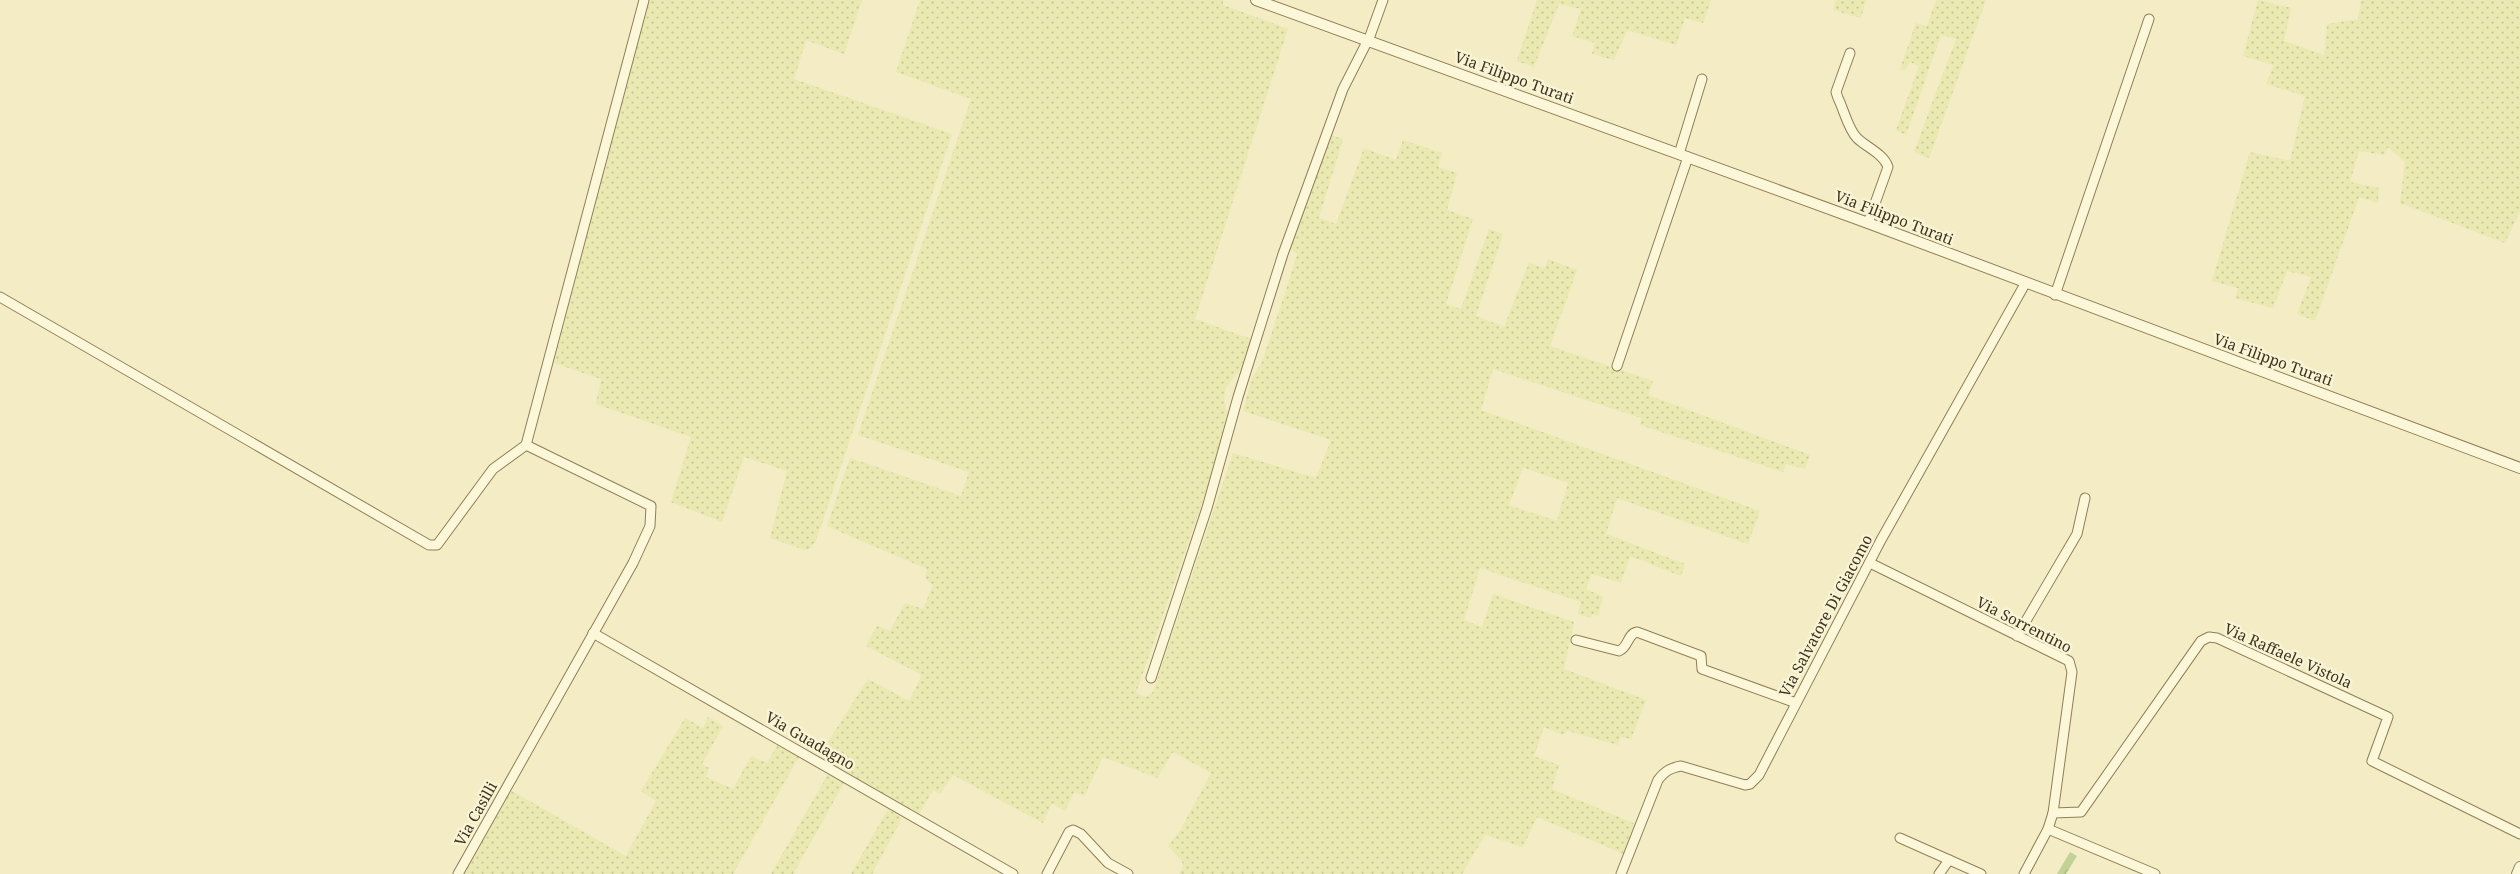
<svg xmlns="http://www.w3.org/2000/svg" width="2520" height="874" viewBox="0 0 2520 874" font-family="'Noto Serif',serif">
  <defs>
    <pattern id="farmland-dots" width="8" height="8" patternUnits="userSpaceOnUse" patternTransform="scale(1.25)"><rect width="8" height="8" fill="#e9e9b1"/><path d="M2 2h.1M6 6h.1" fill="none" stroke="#c9c898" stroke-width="1.8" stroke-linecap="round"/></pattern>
    <pattern id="forest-crowns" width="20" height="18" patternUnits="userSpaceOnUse" patternTransform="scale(1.25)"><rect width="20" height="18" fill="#c2d297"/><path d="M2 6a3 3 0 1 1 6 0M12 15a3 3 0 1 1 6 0" fill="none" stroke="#a8b582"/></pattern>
  </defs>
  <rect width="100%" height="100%" fill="#f3ecc5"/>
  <!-- farmland -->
  <g fill="url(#farmland-dots)" fill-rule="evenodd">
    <path d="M649,0h213l-18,54 -38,-14 -12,39 158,55 -131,392 -6,16 -4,6 -6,2 -35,-12 17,-67 -43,-14 -22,65 -51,-20 20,-65 -95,-33 5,-25 -47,-16z"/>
    <path d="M920,0h303v5l65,24 -93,290 56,20 -11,31 -14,17 -2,12 3,15 -16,63 -75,216 10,4 7,-5 80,-239 83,25 15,-38 -88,-29 9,-33 10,-16 24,-72 11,-36 -8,-7 41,-112 13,4 -24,79 17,6 28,-76 32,12 7,-20 39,13 -4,14 19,6 -10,37 26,9 -27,85 15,5 28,-80 14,5 -27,82 28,11 25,-64 16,5 3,-9 29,11 -27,76 103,35 -5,14 162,60 -5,14 -19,-5 -3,8 -143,-47 1,-7 -148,-49 -12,41 279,101 -12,33 -131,-46 -11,36 79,30 -4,12 -51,-20 -9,27 -29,-9 -6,15 17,8 -5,19 -5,-2 -2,4 -13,-4 3,-12 -101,-34 -16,52 18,7 11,-33 81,28 -10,47 82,31 -15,39 -11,-2 -2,8 -50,-14 -6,4 -18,-8 -10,29 25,9 -7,24 86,36 -12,30 -89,-38 -14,30 -38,-12 -23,39h-283l4,-7 -1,-6 -14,-15 13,-17 30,-56 -38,-21 -16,26 -54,-21 -19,39 -10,-4 -9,19 -13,-8 -9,20 -90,-48 -13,19 -7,-4 -15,26 -99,-60 49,-77 41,22 13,-26 -56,-29 11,-20 13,5 15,-28 18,6 10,-24 -8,-6 2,-10 -100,-43 23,-68 111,38 8,-24 -111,-37 113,-336 -75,-27zM1523,468l45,15 -11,38 -48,-16z"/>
    <path d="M1537,0h174l-8,23 -18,-5 -9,27 -49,-15 -13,30 -22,-6 3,-11 -23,-7 9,-27 -22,-5 -25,63 -17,-6z"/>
    <path d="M1836,0h30l-5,18 -28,-8z"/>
    <path d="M1936,0h50l-57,158 -15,-6 42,-113 -15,-4 -35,100 -10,-5 23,-64 -9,-4 -6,9 -4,-2 16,-46 11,3z"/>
    <path d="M2258,0l33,8 -7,33 40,14 3,-31 31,-5 3,-19h159v211l-15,32 -105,-40 5,-41 -17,-15 -4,8 -25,-4 -9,31 29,6 -1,15 -19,-6 -44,124 -18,-7 14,-37 -24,-6 -14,37 -38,-10 3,-10 -26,-7 38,-129 40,9 15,-65 -39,-12 8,-19 -31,-9z"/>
    <path d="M708,717l15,9 -21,38 7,4 -3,9 27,12 18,-33 16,7 11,-19 22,11 -67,119h-270l47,-84 116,66 30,-55 -15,-10 44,-73 18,10z"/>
    <path d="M828,774l16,9 -51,91h-22z"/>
    <path d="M888,809l14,9 -30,56h-21z"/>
  </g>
  <!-- forest -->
  <path fill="url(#forest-crowns)" d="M2070,852l7,4 -11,18h-9z"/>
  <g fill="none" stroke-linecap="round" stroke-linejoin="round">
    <!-- minor casing -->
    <g stroke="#907f58" stroke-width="11">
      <g id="minor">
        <path d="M1850,53l-14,39 2,6c6,12 10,31 19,40 9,9 27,16 31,29l-20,56"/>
        <path d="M1679,154l23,-75"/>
        <path d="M2055,295l94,-276"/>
        <path d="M0,297l429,248h8l56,-76 33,-24 118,-445"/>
        <path d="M1617,366l71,-209"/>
        <path d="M1870,563l199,98 3,11 -19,141 -5,16 107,45"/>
        <path d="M593,633l420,241"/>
        <path d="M2017,636l60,-102 8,-36"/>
        <path d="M1576,640l43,11c10,-4 8,-17 18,-19l64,24 1,13 94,34"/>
        <path d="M1151,678l56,-170 31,-111 45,-143 60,-165 27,-53 13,-36"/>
        <path d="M2053,813l28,-1 120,-171 8,-4 8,1 171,79 -16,44 148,73"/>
        <path d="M1900,838l81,36"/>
        <path d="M458,874l175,-311 17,-37 1,-20 -125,-61"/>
        <path d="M1047,874l22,-42 4,-2 8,4 27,29 20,11"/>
        <path d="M1621,874l37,-94c7,-9 12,-12 23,-14l64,19 5,-1 9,-9 122,-235 144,-256"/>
        <path d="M1939,874l10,-14"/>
        <path d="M2024,874l24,-45"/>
      </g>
    </g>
    <!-- tertiary casing -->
    <g stroke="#907f58" stroke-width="12">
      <g id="tertiary">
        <path d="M1256,0l612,223 652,245"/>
        <path d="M2517,874l3,-7"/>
      </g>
    </g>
    <!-- minor -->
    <use href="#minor" stroke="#fcf7d9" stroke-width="9"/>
    <!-- tertiary -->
    <use href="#tertiary" stroke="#fcf7d9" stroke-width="10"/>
  </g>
  <g text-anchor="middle" stroke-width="5" stroke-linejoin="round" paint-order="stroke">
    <!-- street labels -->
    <g font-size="15" fill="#3e331e" stroke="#f9f4d5">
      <text transform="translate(1514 78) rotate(20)" y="5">Via Filippo Turati</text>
      <text transform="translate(1894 218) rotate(21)" y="5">Via Filippo Turati</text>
      <text transform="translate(2273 360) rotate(20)" y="5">Via Filippo Turati</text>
      <text transform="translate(1826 616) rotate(-62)" y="5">Via Salvatore Di Giacomo</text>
      <text transform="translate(2024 625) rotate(27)" y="5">Via Sorrentino</text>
      <text transform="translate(2288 656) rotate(24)" y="5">Via Raffaele Vistola</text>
      <text transform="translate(810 741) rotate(30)" y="5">Via Guadagno</text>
      <text transform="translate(476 814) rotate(-61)" y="5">Via Casilli</text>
    </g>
  </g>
</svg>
